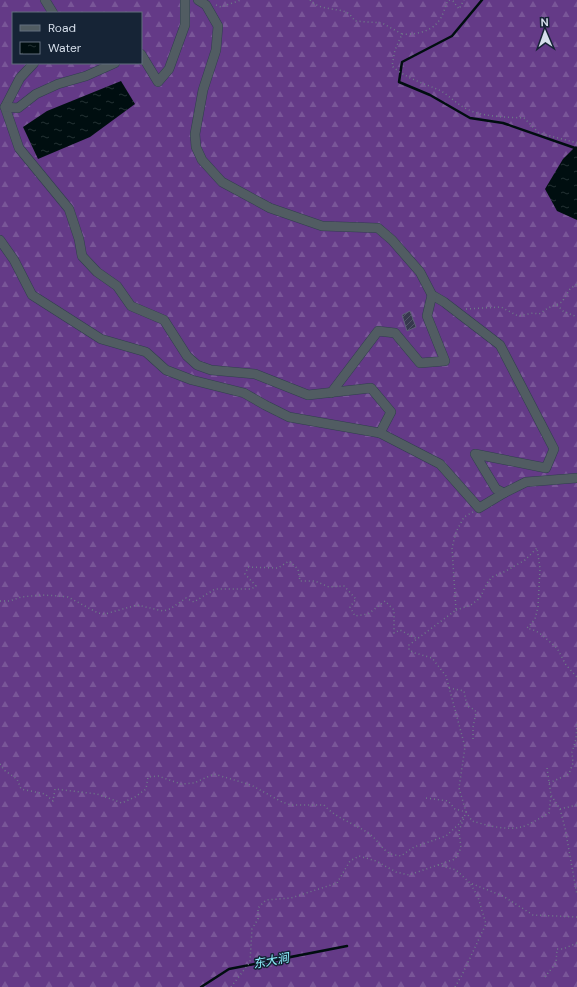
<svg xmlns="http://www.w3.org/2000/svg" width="577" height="987" viewBox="0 0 577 987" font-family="'DM Sans','Noto Sans SC',sans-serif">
  <defs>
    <pattern id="forest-firs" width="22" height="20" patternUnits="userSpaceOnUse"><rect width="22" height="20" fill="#643a87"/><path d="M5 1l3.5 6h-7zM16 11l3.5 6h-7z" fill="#795698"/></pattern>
    <pattern id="water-ripples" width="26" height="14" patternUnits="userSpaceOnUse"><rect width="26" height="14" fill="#000e10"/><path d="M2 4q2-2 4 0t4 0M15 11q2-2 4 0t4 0" fill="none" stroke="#243133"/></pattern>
    <pattern id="building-hatch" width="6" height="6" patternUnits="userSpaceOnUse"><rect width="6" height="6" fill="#37384e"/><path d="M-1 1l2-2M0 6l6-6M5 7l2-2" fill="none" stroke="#535468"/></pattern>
  </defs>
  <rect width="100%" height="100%" fill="#162436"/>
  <!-- forest -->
  <path fill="url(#forest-firs)" fill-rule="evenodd" d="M0,0h577v987h-577zM13,13h128v50h-128z"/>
  <!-- water -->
  <g fill="url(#water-ripples)">
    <path d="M121,81l14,23 -45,33 -52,22 -15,-32 24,-16z"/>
    <path d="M576,146l1,1v73l-20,-9 -12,-22 18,-30z"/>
  </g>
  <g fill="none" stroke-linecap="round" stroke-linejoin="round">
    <!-- stream -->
    <g stroke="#000e10" stroke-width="2.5">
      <path d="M482,0l-30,36 -50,26 -3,20 31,13 40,23 33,5 72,25"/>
      <path d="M201,987l28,-18 118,-23"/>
    </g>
  </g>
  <!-- building -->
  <path fill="url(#building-hatch)" stroke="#5e6078" d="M410,311l6,16 -9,4 -5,-16z"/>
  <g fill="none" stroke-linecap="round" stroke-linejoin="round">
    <!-- minor casing -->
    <g stroke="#313e4f" stroke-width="10">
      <g id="minor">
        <path d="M45,0l8,13"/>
        <path d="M198,0l8,5 12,21 -2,24 -13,40 -8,44 1,13 6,13 20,22 48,26 52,18 56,2 14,12 28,32 12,23 12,7 56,43 54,104 -8,19 -71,-14 21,35 8,4"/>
        <path d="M141,54l17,28 11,-13 16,-44v-25"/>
        <path d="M34,63l-14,15 -15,29 14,41 50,61 10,30 3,17 15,16 20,14 14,20 33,14 23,36 10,9 14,5 44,4 53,21 63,-7 20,24 -11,21"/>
        <path d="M5,107l13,1 18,-14 22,-10 28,-8 29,-13"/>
        <path d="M0,240l14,20 18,35 69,44 45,13 20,18 26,10 52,13 21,12 24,12 91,16 60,31 39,44 25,-15 22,-11 51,-4"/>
        <path d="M331,393l47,-62 17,2 25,30 25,-2 -18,-45 5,-21"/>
      </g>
    </g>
    <!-- path -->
    <g stroke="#6e7a89" stroke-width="1.5" stroke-dasharray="1 3" stroke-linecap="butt">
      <path d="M310,0c9,10 25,8 36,12 4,2 7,6 9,9l27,2 20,11 -7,16 -3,16c13,12 31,17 47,24 10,5 17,14 28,19 15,8 40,8 57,9l15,15 38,10"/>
      <path d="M449,0l4,1 6,8 5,-9"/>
      <path d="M216,5l5,2 20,-7"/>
      <path d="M402,34c11,1 28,-2 35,-11 6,-6 8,-16 11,-23"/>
      <path d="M557,305l6,6 14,6"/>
      <path d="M466,309l35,-2 17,9 15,-3 6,1 9,-6 14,-6 8,-13 7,-5"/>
      <path d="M0,601h10l11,-4 20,-2 18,1 9,1 30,16 7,1 32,-9 26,6 7,-2 16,-11 8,4 21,-13h36l5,-3 -11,-12 3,-7 30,1 11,-7 9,8 2,12h15l14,6 15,-1 12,13 -6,8 5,9 13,-2 17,-13 9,9v23l6,-3 17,9"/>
      <path d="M456,610l15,-5 9,-7 7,-15 5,-6 14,-6 19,-11 12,-12 3,20 -2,39 -3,12 -8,9 9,3 6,4 15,13 9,17 11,12"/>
      <path d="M449,688l15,3 3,15 8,4 1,3 -3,14v14"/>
      <path d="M0,764l4,6 13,9 4,10 24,5 8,7 2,-12 42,5 25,9 13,-6 11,-8 2,-12 10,-1 23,8 13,-1 20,-9 37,11 31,17 9,3h33c11,13 32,19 47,30 6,5 12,15 18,18 3,2 8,2 12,3l13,-9 32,-11 13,-12 5,-9"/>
      <path d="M547,768l4,27 9,14 5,19 12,67"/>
      <path d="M549,783l20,-9 4,-11 -1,-11 4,-13 1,-16"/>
      <path d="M426,798l22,3 7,8 11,3 6,9c14,4 35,10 49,6 7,-1 20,-10 28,-14l2,-18"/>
      <path d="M560,809l17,-4"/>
      <path d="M438,865l18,5 14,13 33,13 30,19 44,2"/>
      <path d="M545,977l11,-14 1,-14h6l14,-6"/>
      <path d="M231,987l19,-25 2,-33 6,-10v-11l8,-8 25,-2 46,-15 13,-22 9,-5 17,5 20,11 13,3 46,-16 6,-11 -2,-17 7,-19 -7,-24 6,-41 -19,-71 -14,-18 -17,-5 -6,-3v-5l47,-35 -4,-62 4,-16 8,-15 9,-5"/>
      <path d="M455,987l7,-12 24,-51 -8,-27 -8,-14"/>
    </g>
    <!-- minor -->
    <use href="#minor" stroke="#515c62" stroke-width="9"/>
  </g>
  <g text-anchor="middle" stroke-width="3" stroke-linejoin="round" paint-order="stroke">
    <!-- water labels -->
    <g font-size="12" font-style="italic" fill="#8ef1fd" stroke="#162436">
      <text transform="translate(271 961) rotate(-11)" y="4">东大涧</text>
    </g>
  </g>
  <!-- legend -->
  <rect x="12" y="12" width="130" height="52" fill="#162436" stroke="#636f7e"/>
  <rect x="20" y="25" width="20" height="6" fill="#515c62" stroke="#636f7e"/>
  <text x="48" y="32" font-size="12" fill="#d6dfeb">Road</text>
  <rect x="20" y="42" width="20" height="12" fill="url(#water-ripples)" stroke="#636f7e"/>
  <text x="48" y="52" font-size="12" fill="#d6dfeb">Water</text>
  <!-- north arrow -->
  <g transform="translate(545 32) rotate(358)" stroke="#162436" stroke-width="3" paint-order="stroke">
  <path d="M0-3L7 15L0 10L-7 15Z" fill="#d6dfeb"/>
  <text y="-6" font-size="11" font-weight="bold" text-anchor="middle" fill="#d6dfeb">N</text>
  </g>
</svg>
